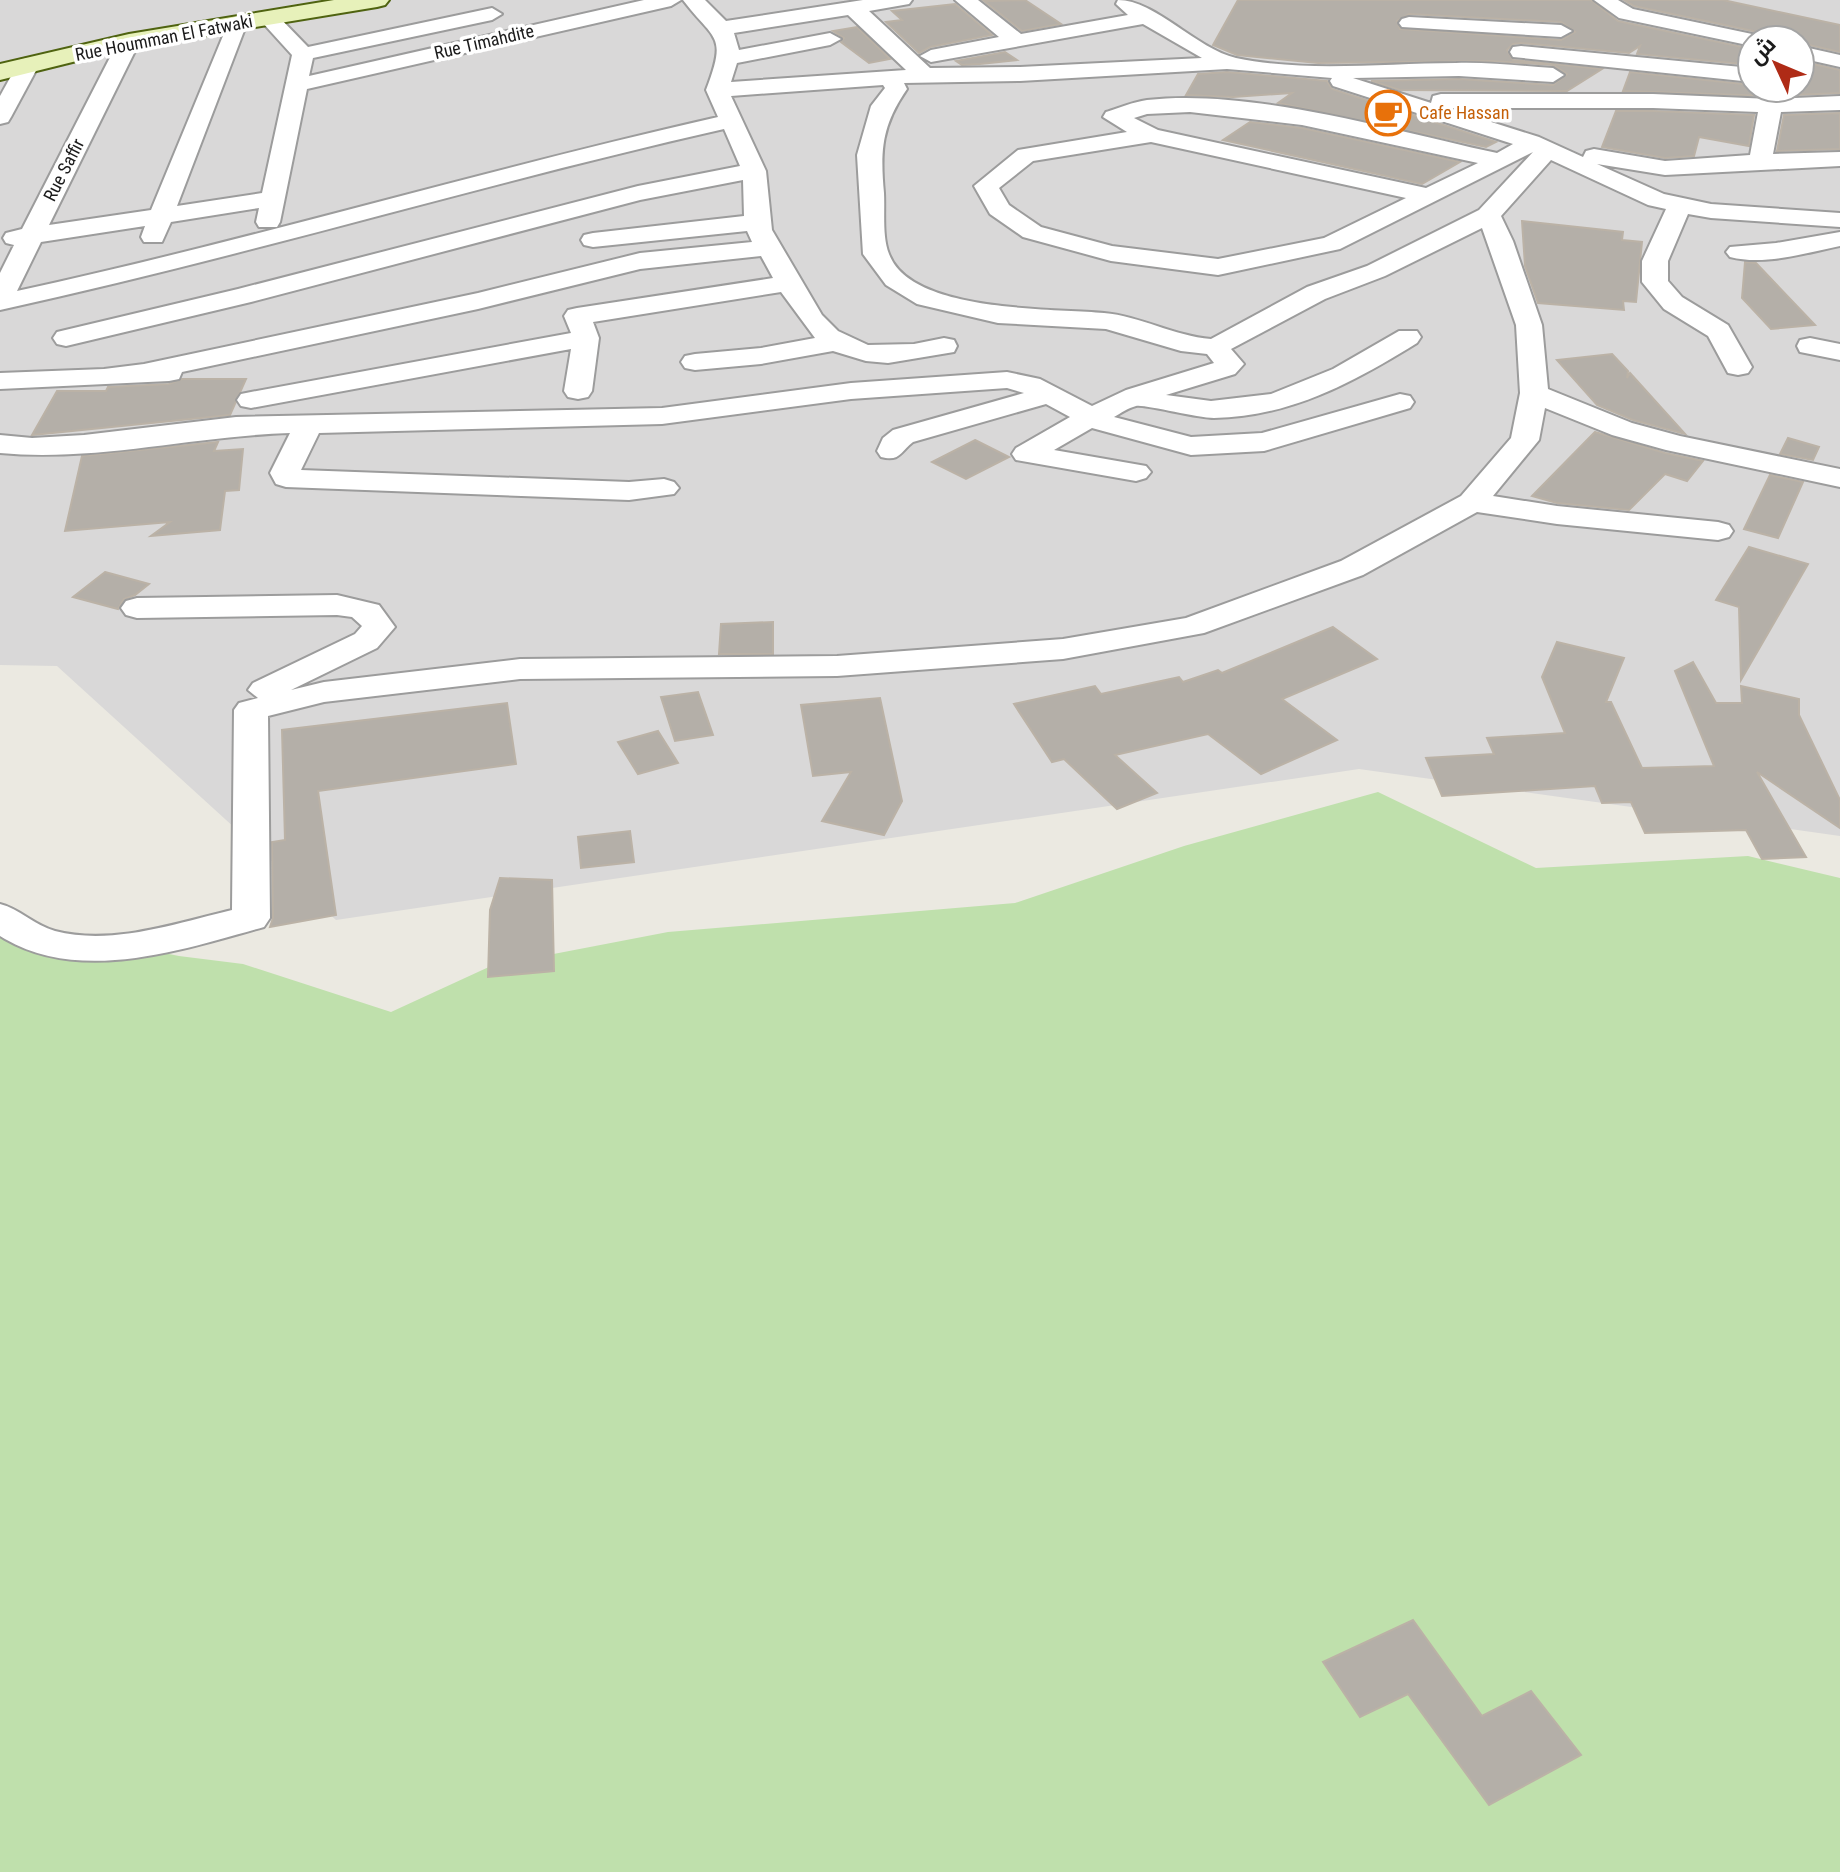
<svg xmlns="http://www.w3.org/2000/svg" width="1840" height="1872" viewBox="0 0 1840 1872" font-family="'Roboto Condensed',Cairo,sans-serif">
  <rect width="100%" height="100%" fill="#ebe9e1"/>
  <!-- residential -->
  <path fill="#d9d8d8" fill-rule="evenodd" d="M0,0h1840v836l-481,-67 -1023,151 -279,-254 -57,-1zM1752,40h48v48h-48z"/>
  <!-- grass -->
  <path fill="#bfe0ac" d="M1378,792l158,76 212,-12 92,22v994h-1840v-952l179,36 64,8 148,48 100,-46 177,-34 347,-29 169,-57z"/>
  <!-- building -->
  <g fill="#b4afa8" stroke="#bbb2a6" stroke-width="2" fill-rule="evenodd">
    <path d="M1025,0l36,24 -39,7 -38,-30z"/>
    <path d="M1238,0h353l27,21 134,28v16l-115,-11 3,-8 -11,7 -108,-10 -8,1 -6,6 6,10 89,9 -35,22 -167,-1 -29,-9 88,-2 94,6 14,-11 -14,-9 -61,-4 -174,2 -81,-8 -24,-10zM1409,14l152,8 14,10 -14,8 -161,-11 -3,-8z"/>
    <path d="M1624,0h99l117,25v27l-40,-9v-3h-34l-13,-9 -119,-25z"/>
    <path d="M955,4l37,31 -62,12 -11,6 -33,-31 16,-2 -10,-9z"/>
    <path d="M857,27l33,32 -21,4 -28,-21 3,-4 -11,-7z"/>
    <path d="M1005,52l12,8 -37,4 -18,1 -6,-4z"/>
    <path d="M1800,61l40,9v23l-69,3 -148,-5 7,-19 122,13v3h48z"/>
    <path d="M1227,72l100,9 5,8 164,53 -10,5 -208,-44 14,-10 -59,4 -47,-2 12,-21z"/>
    <path d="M1616,111h37l101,4 -5,31 -50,-9 -5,19 -29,2 -63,-11z"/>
    <path d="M1840,113v36l-63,2 7,-36z"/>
    <path d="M1250,122l52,6 158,34 -38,22 -199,-44z"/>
    <path d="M1522,221l101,11 -1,8 20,2 -6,60 -13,-1 1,9 -86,-7 -13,-37z"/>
    <path d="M1745,262l11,1 59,62 -44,4 -29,-31z"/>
    <path d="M1612,354l16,17 -1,7 3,-5 55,61 -52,-14 -36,-15 -40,-45z"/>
    <path d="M182,379h64l-16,36 -198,20 25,-44h49l2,-4 61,-3z"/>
    <path d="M1595,432l70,21 38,8 -16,20 -22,-7 -36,36 -72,-7 -25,-7z"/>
    <path d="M1788,438l31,9 -6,13 -33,-6z"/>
    <path d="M975,440l34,17 -43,22 -34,-17z"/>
    <path d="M218,442l-4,9 29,-2 -4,41 -14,1 -5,39 -69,6 19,-14 -105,9 17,-75z"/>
    <path d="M1770,475l33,7 -25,56 -34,-9z"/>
    <path d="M1749,547l59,17 -67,116 -2,-73 -23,-7z"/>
    <path d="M105,572l44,12 -14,11 -11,4 -6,10 -45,-12z"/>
    <path d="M773,622v32h-54l2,-30z"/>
    <path d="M1333,627l44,32 -95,40 55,41 -76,34 -53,-40 -93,21 42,38 -40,16 -53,-50 -12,3 -38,-58 81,-18 6,8 78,-17 4,5 35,-12 4,3z"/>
    <path d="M1557,642l67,16 -18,44h5l31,66 72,-2 -39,-95 18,-9 23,41h26l-1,-17 58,13v16l41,85v28l-83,-56 49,85 -44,2 -16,-29 -101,3 -14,-31 -29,1 -7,-17 -153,10 -16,-38 68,-4 -7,-16 78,-5 -23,-56z"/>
    <path d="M698,692l15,43 -38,6 -14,-44z"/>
    <path d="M880,698l22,103 -18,34 -62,-14 29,-49 -38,4 -12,-71z"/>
    <path d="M507,703l9,61 -198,27 18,124 -66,12 3,-9 -1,-76 13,-2 -3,-110z"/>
    <path d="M658,731l20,32 -40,11 -20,-32z"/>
    <path d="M630,831l4,31 -53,6 -3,-31z"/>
    <path d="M500,878l52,2 2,91 -66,6 2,-67z"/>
    <path d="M1413,1620l69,96 49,-25 50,64 -92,50 -81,-111 -48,23 -37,-55z"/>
  </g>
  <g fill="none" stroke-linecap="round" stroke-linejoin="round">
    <!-- street casing -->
    <g stroke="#9c9c9c" stroke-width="4">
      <g id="street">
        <path d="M644,0h37l-10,6 -364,83 -27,133 -3,5h-18l-3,-5 3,-14 -88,14 -9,20h-18l-3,-5 4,-11 -104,16 -24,49c235,-51 466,-121 701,-174l-12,-27c22,-57 8,-49 -23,-90h22l21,21 137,-21h49l-3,4 -40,7 61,57 90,-1 182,-9 -59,-34 -212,38 -11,-6 11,-6 68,-13 -44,-37h23l43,34 107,-19 -12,-11 2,-4c37,0 79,49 118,58 71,15 148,5 220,5 32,-1 65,3 97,5l11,7 -11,7 -94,-6 -106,2 78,25 2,-7 8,-2h212l118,5 69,-3v14l-59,2 -8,42 67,-2v14l-175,9 -68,-11 67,30 47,10 129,9v14l-129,-9 -23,-4 -20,47v20l14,16 46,28 24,42 -4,6 -10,2 -10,-2 -20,-37 -44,-27 -22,-27v-21l24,-52 -18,-4 -97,-45 -50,56 12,25 29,84 6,64 84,34 48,13 160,33v18l-174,-37 -54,-15 -67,-27 -6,32 -46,56 64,10 161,16 11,3 4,6 -4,6 -11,3 -161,-16 -80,-12 -114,63 -159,58 -141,26 -226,17 -317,3 -196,23 -56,14 2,202 -6,9c-80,22 -181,57 -259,12l-5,-3v-32c20,5 34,21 55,27 57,15 122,-8 177,-21l2,-200 5,-7 19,-5 -10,-8 5,-7 102,-49 7,-8 -10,-9 -15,-2 -200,3 -11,-3 -5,-7 5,-7 11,-3 200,-3 42,10 16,22 -18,21 -86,42 33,-8 196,-23 317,-3 226,-17 123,-21 155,-57 120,-65 50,-58 9,-45 -4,-68 -34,-97 -97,48 -60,23 -94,50 13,15 -9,10 -69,21 45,6 60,-7 62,-25 66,-38h18l4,6 -4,6c-63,39 -127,74 -203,75 -18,0 -70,-14 -78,-12 -8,2 -15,7 -22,11l77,20 71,-4 138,-39 10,2 4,6 -4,6 -146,43 -73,4 -99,-27 -38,22 92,16 5,6 -5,6 -10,3 -120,-21 -4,-6 4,-6 54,-31 -24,-13 -133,38c-13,10 -13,20 -32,15l-4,-6 6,-13 10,-8 131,-37 -17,-5 -156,11 -189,25 -343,9 -18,37 328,12 35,-3 10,3 5,6 -5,6 -45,6 -343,-13 -10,-3 -6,-11 20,-40c-97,3 -194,29 -290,20v-18l32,3 52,-3 152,-18 426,-9 189,-25 156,-11 33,7 52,27 34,-16 88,-27 -7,-9 -26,-3 -75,-22 -108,-6 -81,-19 -31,-19 -23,-31 -6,-99 14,-49 14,-18 -2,-3 -152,11 35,75 6,59 50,85 16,16 30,14 46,-1 30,-6 10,2 3,6 -3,6 -66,11 -22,-2 -33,-10 -72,13 -66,6 -10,-2 -4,-6 4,-6 10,-2 66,-6 54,-10 -34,-46 -188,30 6,16 -7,53 -4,6 -10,2 -10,-2 -4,-6 7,-42 -320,59 -10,-2 -4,-6 4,-6 10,-2 320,-59 -7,-17 4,-6 9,-2 196,-30 -12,-22 -121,13 -162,40 -296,63 -3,7 -10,2 -169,8v-16l104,-4 40,-5 334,-71 162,-40 112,-11 -5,-11 -154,16 -9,-2 -3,-5 3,-5 9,-2 151,-17 -1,-36 -103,20 -389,102 -185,44 -9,-2 -4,-6 4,-6 181,-43 400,-103 102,-20 -16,-37c-243,55 -481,128 -724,181v-37l14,-28 -8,-2 -3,-5 3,-5 16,-4 99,-193h16l3,5 -91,184 102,-15 79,-191h14l3,4 -70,183 85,-13 30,-138 -30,-33 -3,-4 3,-4h14l32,33 184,-39 10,6 -10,6 -179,38 -4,18zM848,15l58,55 -175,12 6,-19 93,-18 11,-6 -11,-6 -91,17 -5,-17zM1227,69l105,9 -2,3 3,5 180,58 -16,9c-103,-22 -245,-65 -350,-53 -14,2 -28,8 -41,12l-3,5 24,15 -109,18 -44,36 16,28 33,23 88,24 107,14 122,-26 193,-97 -54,58 -112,56 -60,21 -96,52c-37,-3 -71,-23 -107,-26 -52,-5 -193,0 -215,-59 -7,-17 -4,-43 -5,-61 -4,-43 -2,-68 23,-104l-3,-6 116,-2zM1447,108h206l105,4 -8,43 -85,6 -71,-12 -8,2 -3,6 -44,-20zM1190,112l112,13 176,38 -52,25 -268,-58 -24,-12 13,-4zM1151,142l255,56 -82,40 -106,21 -106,-13 -71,-19 -32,-22 -10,-17 34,-27z"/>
        <path d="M1594,0h24l15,9 119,25 11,6h-11v6l-133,-28z"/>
        <path d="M1409,17l152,8 11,6 -11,6 -159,-10 -3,-4 3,-4z"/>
        <path d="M1521,46l231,22v14l-239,-25 -3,-5 3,-5z"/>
        <path d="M1800,46l40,9v12l-40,-9z"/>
        <path d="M28,58l11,7 -28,52 -3,5 -8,2v-28l20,-36z"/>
        <path d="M1840,232v14c-35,7 -75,20 -110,11l-4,-5 4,-5 46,-4z"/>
        <path d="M1810,338l30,6v16l-40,-8 -3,-6 3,-6z"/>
      </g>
    </g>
    <!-- secondary casing -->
    <g stroke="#4f6310" stroke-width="4">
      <path id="secondary" d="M334,0h55l-4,5 -8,2 -248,41 -129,32v-16l129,-30z"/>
    </g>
    <!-- street -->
    <use href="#street" fill="#fff" fill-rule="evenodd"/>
    <!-- secondary -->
    <use href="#secondary" fill="#e7f1ba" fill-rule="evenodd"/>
  </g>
  <!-- icons -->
  <defs>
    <g id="cafe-ring" transform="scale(2.3)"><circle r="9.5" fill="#fff" stroke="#e8710a" stroke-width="1.5"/><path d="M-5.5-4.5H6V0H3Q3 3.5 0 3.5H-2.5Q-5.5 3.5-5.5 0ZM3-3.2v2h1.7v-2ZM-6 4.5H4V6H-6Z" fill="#e8710a"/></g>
  </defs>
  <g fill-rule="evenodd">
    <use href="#cafe-ring" x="1388" y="113"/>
  </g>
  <g text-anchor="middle" stroke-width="7" stroke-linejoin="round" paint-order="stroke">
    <!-- far-street labels -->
    <g font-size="18" fill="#1b1b1b" stroke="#fff">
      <text transform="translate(164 38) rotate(-11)" y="6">Rue Houmman El Fatwaki</text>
      <text transform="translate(484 42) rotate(-13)" y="6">Rue Timahdite</text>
      <text transform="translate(64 170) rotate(-63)" y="6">Rue Saffir</text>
    </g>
    <!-- far-food labels -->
    <g font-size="18" fill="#c56008" stroke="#fff" text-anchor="start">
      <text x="1419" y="119">Cafe Hassan</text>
    </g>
  </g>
  <!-- north arrow -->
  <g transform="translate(1776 64) rotate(314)"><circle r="38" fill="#ffffff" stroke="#a4a4a4" stroke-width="2"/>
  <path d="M0-6L14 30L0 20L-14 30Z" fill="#af2b16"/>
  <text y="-12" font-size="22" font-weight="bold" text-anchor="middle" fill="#1b1b1b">ش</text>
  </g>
</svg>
